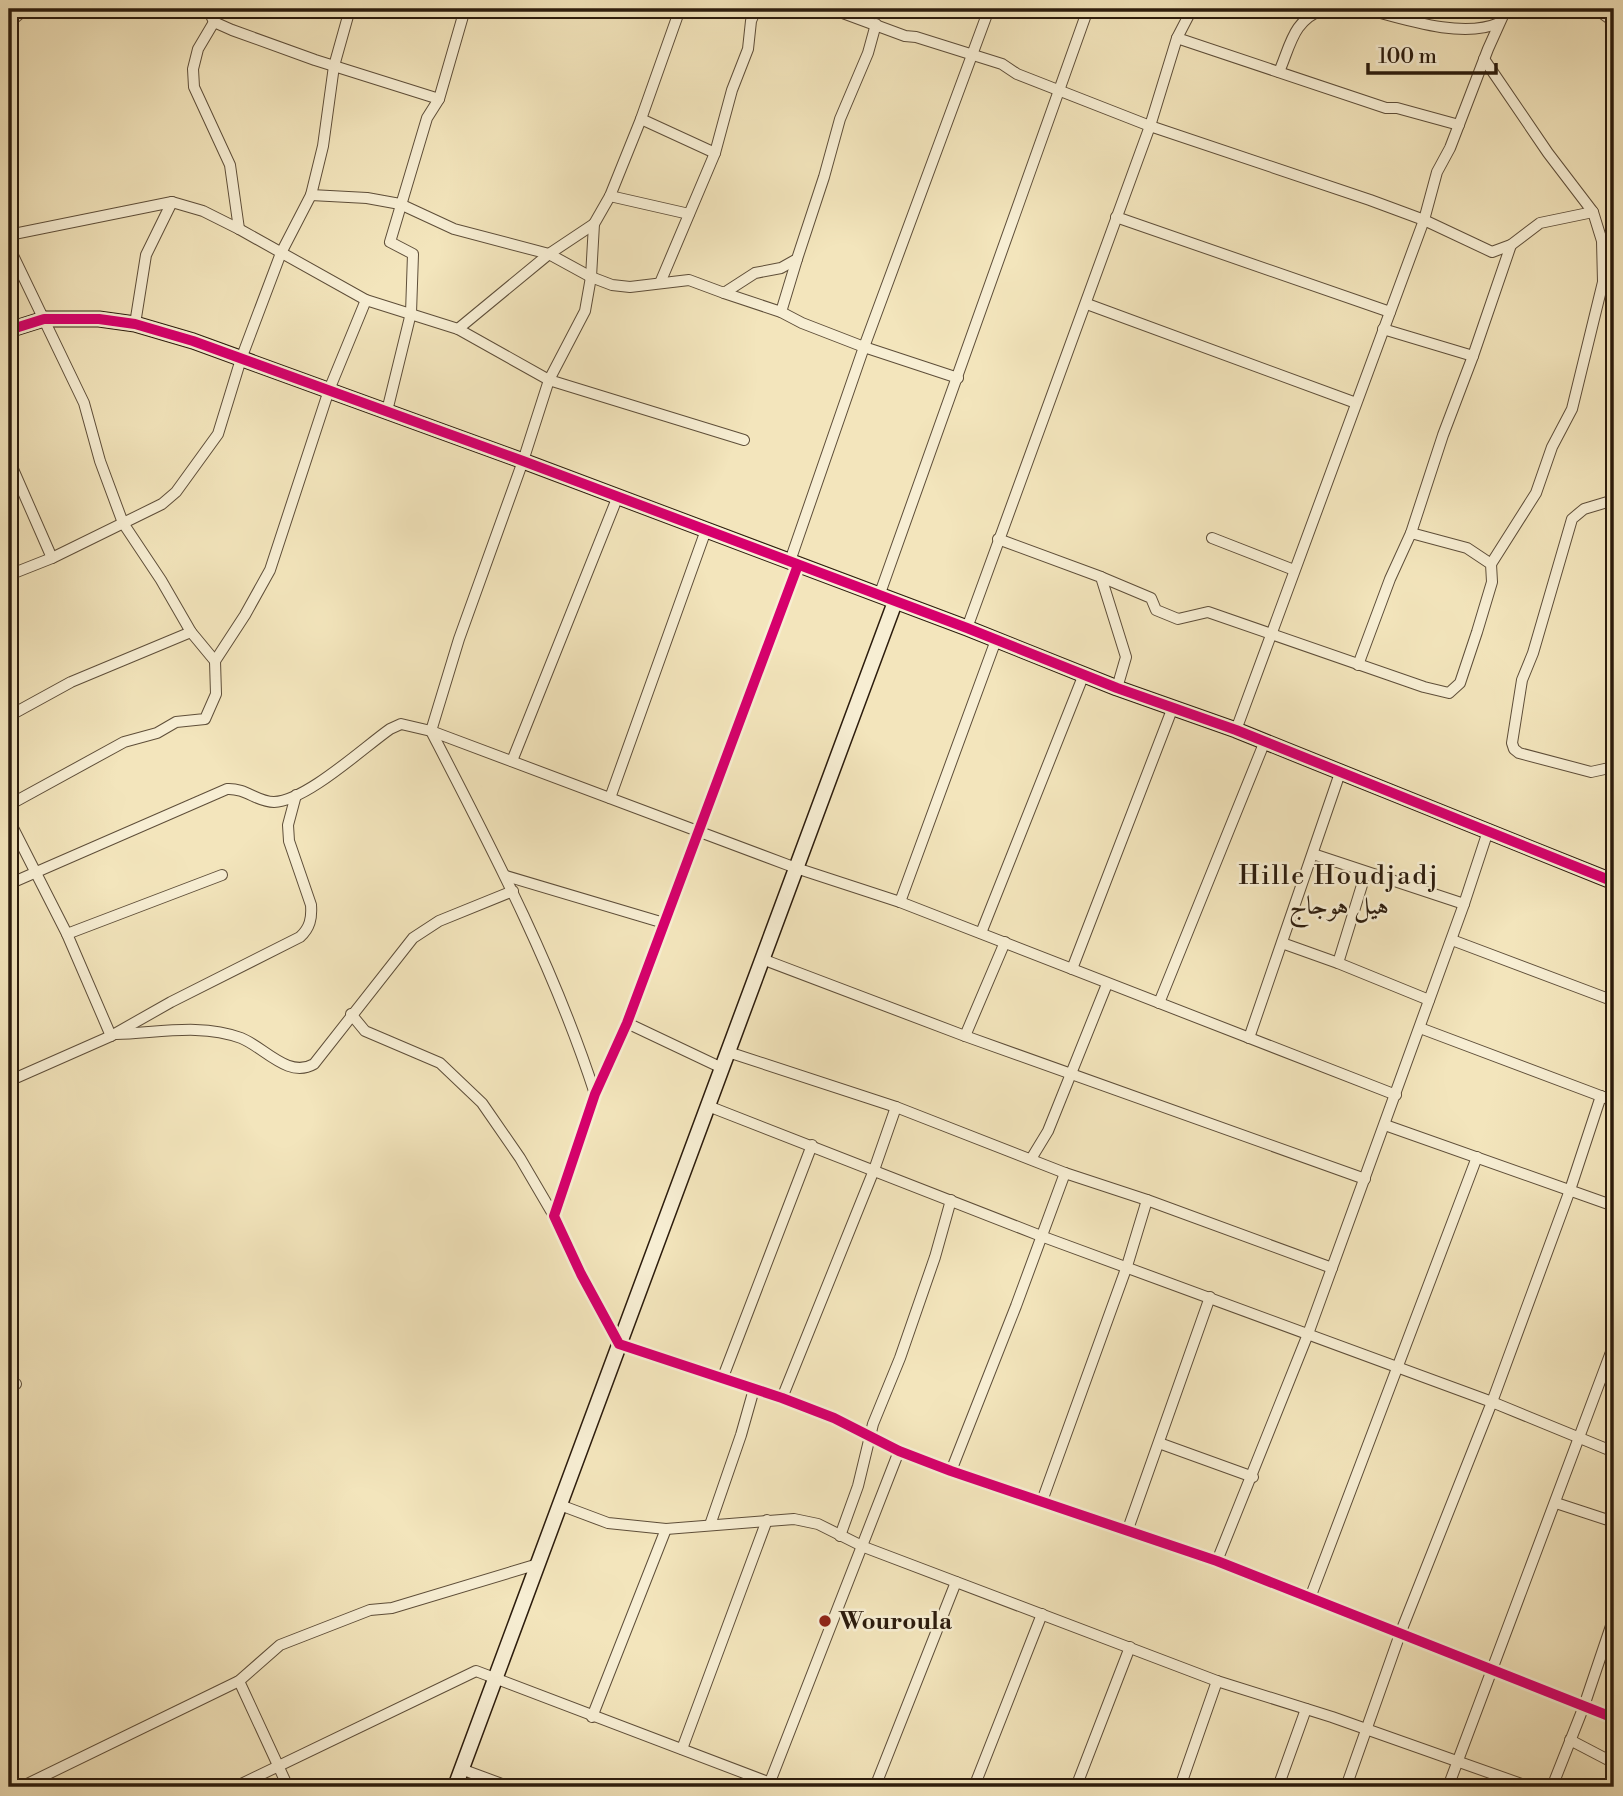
<svg xmlns="http://www.w3.org/2000/svg" width="1623" height="1796" viewBox="0 0 1623 1796" font-family="'Libre Bodoni',Amiri,serif">
  <rect width="100%" height="100%" fill="#f3e5bc"/>
  <filter id="stains"><feTurbulence type="fractalNoise" baseFrequency=".00286" numOctaves="4"/><feColorMatrix values="0 0 0 0 .2 0 0 0 0 .09 0 0 0 0 .02 0 0 0 .5 -.17"/></filter>
  <radialGradient id="worn" r=".72"><stop offset=".6" stop-color="#630" stop-opacity="0"/><stop offset="1" stop-color="#630" stop-opacity=".3"/></radialGradient>
  <g fill="none" stroke-linecap="round" stroke-linejoin="round">
    <!-- street casing -->
    <g stroke="#5e4e39" stroke-width="12">
      <g id="street">
        <path d="M208,9l6,13 18,8 83,30 124,39"/>
        <path d="M832,9l73,27 11,1 86,27 15,10 133,52 220,74 54,20 68,32 19,-7 29,-22 53,-11"/>
        <path d="M1366,9c38,10 96,30 133,14"/>
        <path d="M1596,9l18,13"/>
        <path d="M214,22l-16,27 -5,20 1,18 36,78 9,64"/>
        <path d="M9,23l16,-14"/>
        <path d="M1177,38l209,70h11l62,17"/>
        <path d="M1484,59l64,94 45,59 9,29 1,41 -31,127 -20,38 -16,46 -45,71"/>
        <path d="M1279,72c12,-28 14,-52 45,-63"/>
        <path d="M641,119l74,34"/>
        <path d="M311,195l56,3 33,6 54,25 95,25 42,23 21,8 18,2 59,-7 35,13 31,-20 26,-5 16,-9 27,-82 16,-58 28,-66 8,-29"/>
        <path d="M610,196l79,18"/>
        <path d="M1116,217l274,95"/>
        <path d="M9,235l163,-33 31,9 36,18 127,71 92,29 91,51 195,60"/>
        <path d="M9,247l75,156 16,58 23,62 38,57 30,52"/>
        <path d="M660,283l55,-130 17,-63 16,-41 3,-28 5,-12"/>
        <path d="M724,293l57,19 21,11 62,24 94,31"/>
        <path d="M1087,304l269,99"/>
        <path d="M781,312l16,-53"/>
        <path d="M135,324l11,-69 26,-53"/>
        <path d="M458,329l91,-75 45,-30"/>
        <path d="M1383,329l90,27"/>
        <path d="M387,411l24,-98 2,-59 -23,-12 37,-124 12,-19 26,-90"/>
        <path d="M9,460l43,98"/>
        <path d="M1614,500l-30,9 -12,10 -39,134 -11,27 -10,63 2,6 5,4 72,19 23,-5"/>
        <path d="M1212,538l82,32"/>
        <path d="M998,539l103,38 25,80 -9,31"/>
        <path d="M790,561l74,-214 125,-338"/>
        <path d="M798,565l-171,458 -32,71 -41,122 27,58 38,70 163,54 52,20 65,33 52,20 266,90 397,157"/>
        <path d="M9,575l43,-17 110,-54 14,-12 42,-58 23,-75 40,-106 30,-58 12,-49 11,-80 16,-57"/>
        <path d="M1101,577l50,21 5,12 22,9 30,-7 216,75 25,6 11,-10 17,-51 15,-50 -1,-18 -24,-16 -56,-15"/>
        <path d="M879,596l209,-587"/>
        <path d="M967,628l183,-502 27,-88 15,-29"/>
        <path d="M1358,665l32,-86 21,-46 32,-98 30,-79 38,-111"/>
        <path d="M9,716l62,-34 120,-50 24,29"/>
        <path d="M1236,730l188,-510 13,-48 13,-24 38,-99 18,-40"/>
        <path d="M512,761l106,-265"/>
        <path d="M610,798l96,-268"/>
        <path d="M9,805l115,-63 33,-9 19,-11 29,-3 11,-25 -1,-33 30,-46 25,-45 59,-180 37,-90"/>
        <path d="M9,820l58,114 44,102"/>
        <path d="M1313,854l151,50"/>
        <path d="M506,876l158,47"/>
        <path d="M9,884l218,-95c19,-1 30,13 47,13 32,-1 89,-54 116,-73l11,-5 30,7 365,137 104,34 496,193"/>
        <path d="M900,902l96,-262"/>
        <path d="M981,933l103,-259"/>
        <path d="M67,934l155,-59"/>
        <path d="M1452,940l162,61"/>
        <path d="M1282,943l56,20 91,37"/>
        <path d="M762,959l203,77 400,143"/>
        <path d="M1338,963l28,-91"/>
        <path d="M1072,969l101,-262"/>
        <path d="M1159,1003l106,-262"/>
        <path d="M351,1014l14,17 75,32 42,40 38,55 34,58"/>
        <path d="M627,1023l95,45"/>
        <path d="M1420,1028l194,73"/>
        <path d="M116,1034c41,-1 85,-11 125,4 23,9 47,41 73,26l99,-126 26,-17 74,-30"/>
        <path d="M965,1036l40,-94"/>
        <path d="M1249,1038l92,-268"/>
        <path d="M728,1052l168,55 169,66 82,27 185,68"/>
        <path d="M9,1081l102,-45 60,-34 129,-65c10,-9 12,-19 11,-32l-22,-64 -1,-16 8,-30"/>
        <path d="M595,1094c-41,-127 -103,-245 -164,-363l28,-92 64,-178 26,-81 36,-69 6,-34 3,-53 16,-28 31,-77 39,-110"/>
        <path d="M708,1106l333,130 451,166 122,50"/>
        <path d="M1385,1125l229,81"/>
        <path d="M1031,1159l17,-28 59,-147"/>
        <path d="M9,1258v12"/>
        <path d="M723,1377l89,-232"/>
        <path d="M9,1387l7,-3"/>
        <path d="M782,1398l92,-228 22,-63"/>
        <path d="M1159,1443l94,34"/>
        <path d="M951,1471l65,-165 49,-133"/>
        <path d="M1042,1501l85,-235 20,-66"/>
        <path d="M1556,1503l58,19"/>
        <path d="M560,1505l48,18 58,6 128,-10 24,5 46,23 353,134 115,36 198,70"/>
        <path d="M710,1525l31,-90 13,-46"/>
        <path d="M1128,1529l82,-232"/>
        <path d="M840,1536l18,-50 15,-62 27,-66 35,-101 16,-57"/>
        <path d="M1217,1561l91,-227 156,-430 24,-73"/>
        <path d="M1310,1598l167,-441"/>
        <path d="M239,1681l49,106"/>
        <path d="M592,1717l74,-188"/>
        <path d="M1570,1740l44,23"/>
        <path d="M682,1749l85,-229"/>
        <path d="M461,1769l49,18"/>
        <path d="M21,1787l218,-106 41,-36 90,-35 22,-2 146,-44"/>
        <path d="M235,1787l241,-116 305,116"/>
        <path d="M768,1787l131,-336"/>
        <path d="M875,1787l81,-205"/>
        <path d="M974,1787l68,-173"/>
        <path d="M1076,1787l54,-140"/>
        <path d="M1180,1787l37,-106"/>
        <path d="M1278,1787l28,-78"/>
        <path d="M1346,1787l54,-153 92,-232 78,-212 31,-94"/>
        <path d="M1448,1787l166,-443"/>
        <path d="M1552,1787l32,-81 30,-89"/>
      </g>
    </g>
    <!-- secondary casing -->
    <g stroke="#2c1c0d" stroke-width="17">
      <g id="secondary">
        <path d="M9,330l35,-11h55l36,5 58,17 330,120 444,167 150,60 119,42 378,152"/>
        <path d="M455,1787l440,-1185"/>
      </g>
    </g>
    <!-- street -->
    <use href="#street" stroke="#f7eed3" stroke-width="10"/>
    <!-- secondary -->
    <use href="#secondary" stroke="#f7eed3" stroke-width="14"/>
    <!-- cycleway casing -->
    <g stroke="#f7eed3" stroke-width="15">
      <g id="cycleway">
        <path d="M9,330l35,-11h55l36,5 58,17 330,120 444,167 150,60 119,42 378,152"/>
        <path d="M798,565l-171,458 -32,71 -41,122 27,58 38,70 163,54 52,20 65,33 52,20 266,90 397,157"/>
      </g>
    </g>
    <!-- cycleway -->
    <use href="#cycleway" stroke="#d6006c" stroke-width="10"/>
  </g>
  <!-- markers -->
  <circle fill="#8f2418" stroke="#f7eed3" stroke-width="2.5" cx="825" cy="1621" r="7"/>
  <g text-anchor="middle" stroke-width="5" stroke-linejoin="round" paint-order="stroke">
    <!-- poi labels -->
    <g font-size="24" font-weight="bold" fill="#2c1c0d" stroke="#f7eed3" text-anchor="start">
      <text x="839" y="1629">Wouroula</text>
    </g>
    <!-- neighbourhood labels -->
    <g font-size="26" letter-spacing="2" fill="#2c1c0d" stroke="#f7eed3">
      <text x="1339" y="884">Hille Houdjadj<tspan x="1339" dy="30">هيل هوجاج</tspan></text>
    </g>
  </g>
  <!-- margin -->
  <rect width="1623" height="1796" fill="none" stroke="#f3e5bc" stroke-width="35"/>
  <rect x="10" y="10" width="1602" height="1775" fill="none" stroke="#2c1c0d" stroke-width="3.5"/>
  <rect x="18" y="18" width="1588" height="1761" fill="none" stroke="#2c1c0d" stroke-width="2"/>
  <!-- scale -->
  <path d="M1368 63v10h128v-10" fill="none" stroke="#2c1c0d" stroke-width="3.5"/>
  <text x="1378" y="63" font-size="21" fill="#2c1c0d" stroke="#f7eed3" stroke-width="5" paint-order="stroke">100 m</text>
  <rect width="100%" height="100%" filter="url(#stains)"/>
  <rect width="100%" height="100%" fill="url(#worn)"/>
</svg>
